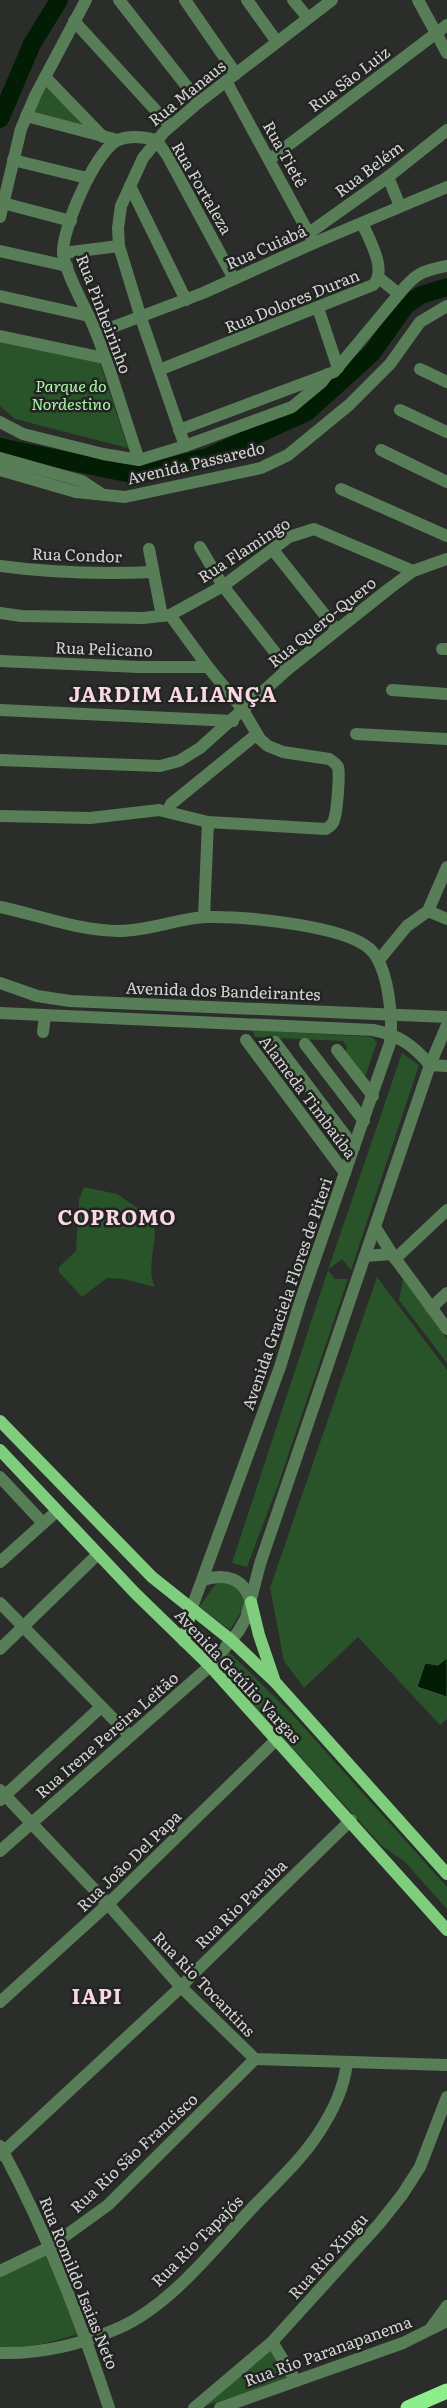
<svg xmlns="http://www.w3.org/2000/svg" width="447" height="2408" viewBox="0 0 447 2408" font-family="Literata,serif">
  <rect width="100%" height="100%" fill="#2b2d2b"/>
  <!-- green -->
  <g fill="#295329">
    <path d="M48,86l46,47 -61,-21z"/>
    <path d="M0,340l100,23 28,85 -113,-29 -15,-13z"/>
    <path d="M253,1030l119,7 5,5 -13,38 -19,-25 2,-8 -4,-6 -88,-4z"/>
    <path d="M402,1053l17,12 -68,205 -9,-11 -14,11 7,9h13l-70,206 -31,82 -15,-4 96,-293z"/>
    <path d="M84,1187l33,7 34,23c11,19 -7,48 4,70l-31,-8 -17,-1 -25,19 -23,-25v-5l17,-16 3,-52z"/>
    <path d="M377,1277l70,93v349l-7,6 -82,-88 -54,51 -20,-27 -14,-73z"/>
    <path d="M403,1279l44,60v24l-48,-63z"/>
    <path d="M222,1582l24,8 -2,17 -14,23 -31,-23 16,-22z"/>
    <path d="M195,1625c10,5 16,12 15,24l-4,3 -15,-13v-13z"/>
    <path d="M229,1652l62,61 156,174v22l-43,-48 -22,-15 -162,-177 -2,-4z"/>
    <path d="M48,2253l29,81c-26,9 -49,14 -77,13v-72z"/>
    <path d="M271,2348l17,30 -82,28z"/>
  </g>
  <!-- water -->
  <path fill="#021d03" stroke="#415442" d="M447,1658v39l-30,-10 8,-24 13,2z"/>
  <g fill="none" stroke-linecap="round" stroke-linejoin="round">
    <!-- river -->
    <g stroke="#021d03" stroke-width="18">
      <path d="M0,119l32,-75 27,-44"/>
      <path d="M0,447l136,28 72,-18 99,-45 65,-59 34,-48 15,-10 26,-8"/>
    </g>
    <!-- minor -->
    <g stroke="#587e57" stroke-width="12">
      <path d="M119,0l80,102"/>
      <path d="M185,0l51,74"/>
      <path d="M247,0l30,42"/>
      <path d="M293,0l15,18"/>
      <path d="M418,0l29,53"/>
      <path d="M74,21l96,105"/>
      <path d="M45,77l58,60"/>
      <path d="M226,81l88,162"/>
      <path d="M26,116l92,24"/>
      <path d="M270,159l177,-134"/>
      <path d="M13,160l74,18"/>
      <path d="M388,177l12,29"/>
      <path d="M130,186l56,114"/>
      <path d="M3,203l68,18"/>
      <path d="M0,217l21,-88 14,-33 51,-96"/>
      <path d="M309,233l79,-56 59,-47"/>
      <path d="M0,251l67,15"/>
      <path d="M63,253l56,-7"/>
      <path d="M399,294c16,-20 22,-23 48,-28"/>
      <path d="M0,296l89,20"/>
      <path d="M318,308l20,60"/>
      <path d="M97,333l106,-40 111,-50 133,-56"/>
      <path d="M0,336l104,22"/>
      <path d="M420,369l27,13"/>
      <path d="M159,370l214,-85c15,-14 -4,-46 -11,-62"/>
      <path d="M400,410l47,22"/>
      <path d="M0,422l23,12 80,20 36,6 46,-14 107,-39 30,-25 6,-8"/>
      <path d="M179,430l155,-58 65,-78 -20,-16"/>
      <path d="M185,446l-44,-128 -22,-72 -1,-18 3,-22 22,-48 21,-26 35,-30 133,-102"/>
      <path d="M381,450l66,32"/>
      <path d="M0,458l82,23 18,12"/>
      <path d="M139,460c-15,-43 -27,-88 -44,-130 -8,-20 -30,-57 -32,-77 -1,-24 32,-102 55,-113 12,-5 26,-3 38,0l11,15 67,124"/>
      <path d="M0,470l76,22 49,5 136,-29 27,-13 61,-50 41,-41 30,-42 27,-16"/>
      <path d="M341,489l106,47"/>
      <path d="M200,547l23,39 65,83"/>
      <path d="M149,549l13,67"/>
      <path d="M273,550l63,79"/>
      <path d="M0,566c51,7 102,8 153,6"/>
      <path d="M0,613l21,3 122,2 27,-3 53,-29 66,-49 25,-8 99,42"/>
      <path d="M442,649h5"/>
      <path d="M0,661l139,6h69"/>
      <path d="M392,690l55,4"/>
      <path d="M0,710l233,11"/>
      <path d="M356,734l91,5"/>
      <path d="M0,760l160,6 19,-5 21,-13 88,-79 102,-81 23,-17 34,-12"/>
      <path d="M168,811l3,-7 86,-70"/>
      <path d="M0,816l90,2 69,-8 49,12 118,7c4,-3 7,-4 8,-9 3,-8 6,-45 4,-53 -2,-4 -6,-6 -9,-8l-46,-7 -15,-6 -8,-7 -17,-29 -35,-43 -38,-52"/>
      <path d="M0,907c39,8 79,24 119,24 29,0 57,-12 86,-14 36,-1 139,8 165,32 19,18 23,70 20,94l-89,256 -21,68 -89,243"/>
      <path d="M428,911l19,8"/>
      <path d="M204,917l4,-95"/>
      <path d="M379,960l28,-34 21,-15 19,-44"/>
      <path d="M0,983l37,13 33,5 377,16"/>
      <path d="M0,1013l373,17c26,5 40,15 57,35l17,1"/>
      <path d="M43,1032l2,-16"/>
      <path d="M246,1040l99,133"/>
      <path d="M275,1042l79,105"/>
      <path d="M305,1044l59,77"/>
      <path d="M337,1050l36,46"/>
      <path d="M375,1227l17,27 55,75"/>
      <path d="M365,1256l27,-2"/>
      <path d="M395,1259l52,-49"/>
      <path d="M431,1308l16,-15"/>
      <path d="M0,1477l43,46"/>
      <path d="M0,1562l57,-51"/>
      <path d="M203,1580c23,-7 41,-2 48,22"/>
      <path d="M0,1603l130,133"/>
      <path d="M0,1649l98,-95"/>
      <path d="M0,1790l108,114 73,83 74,72 192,6"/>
      <path d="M0,1800l101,-93"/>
      <path d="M0,1851l210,-185 28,-34 8,-14 14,-54 170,-499 17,-40"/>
      <path d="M0,2002l108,-98 168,-164"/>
      <path d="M0,2146c46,84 79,171 109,262"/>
      <path d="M0,2155l181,-168 11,-12 159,-155"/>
      <path d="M0,2271l50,-24 58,-42 147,-146"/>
      <path d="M431,2328l16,-22"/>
      <path d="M272,2342l24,39"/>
      <path d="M0,2353c41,1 83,-9 121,-26 52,-24 95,-81 134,-122 21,-22 46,-45 63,-71 15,-23 26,-45 29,-72"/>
      <path d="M194,2408l78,-66 107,-118 23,-29 18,-28 27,-70"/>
      <path d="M220,2408l183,-65 44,-22"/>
    </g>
    <!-- major -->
    <g stroke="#7fce7d" stroke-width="12">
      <path d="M0,1421l152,156 79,63 45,43 171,191"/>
      <path d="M0,1450l135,143 75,73 237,264"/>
      <path d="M251,1602l8,33 15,44"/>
      <path d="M184,1641l7,-31"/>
    </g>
    <!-- highway -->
    <path stroke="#8dee8c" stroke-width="15" d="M408,2408l39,-17"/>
  </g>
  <g text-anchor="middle" stroke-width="5" stroke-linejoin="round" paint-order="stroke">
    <!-- street labels -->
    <g font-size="16" fill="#d4d5d4" stroke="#222422">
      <text transform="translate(349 79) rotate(-37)" y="6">Rua São Luiz</text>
      <text transform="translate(187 93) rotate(-39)" y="6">Rua Manaus</text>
      <text transform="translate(285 154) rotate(61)" y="6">Rua Tietê</text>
      <text transform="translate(369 169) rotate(-37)" y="6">Rua Belém</text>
      <text transform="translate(202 188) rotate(60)" y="6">Rua Fortaleza</text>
      <text transform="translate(266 247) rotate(-24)" y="6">Rua Cuiabá</text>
      <text transform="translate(292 301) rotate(-22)" y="6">Rua Dolores Duran</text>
      <text transform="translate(104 314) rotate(69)" y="6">Rua Pinheirinho</text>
      <text transform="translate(196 463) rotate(-13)" y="6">Avenida Passaredo</text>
      <text transform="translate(244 550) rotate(-33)" y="6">Rua Flamingo</text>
      <text transform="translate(77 555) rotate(2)" y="6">Rua Condor</text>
      <text transform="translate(322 622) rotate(-39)" y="6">Rua Quero-Quero</text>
      <text transform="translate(104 649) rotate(2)" y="6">Rua Pelicano</text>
      <text transform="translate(223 991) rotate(2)" y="6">Avenida dos Bandeirantes</text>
      <text transform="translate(308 1097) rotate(53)" y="6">Alameda Timbaúba</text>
      <text transform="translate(287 1294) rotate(-71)" y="6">Avenida Graciela Flores de Piteri</text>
      <text transform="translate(238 1676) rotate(47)" y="6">Avenida Getúlio Vargas</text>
      <text transform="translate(107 1735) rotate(-41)" y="6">Rua Irene Pereira Leitão</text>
      <text transform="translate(129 1861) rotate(-44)" y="6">Rua João Del Papa</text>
      <text transform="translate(241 1904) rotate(-44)" y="6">Rua Rio Paraíba</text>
      <text transform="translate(204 1984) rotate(46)" y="6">Rua Rio Tocantins</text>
      <text transform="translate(134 2153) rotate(-43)" y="6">Rua Rio São Francisco</text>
      <text transform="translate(197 2241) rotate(-45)" y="6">Rua Rio Tapajós</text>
      <text transform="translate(328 2256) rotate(-48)" y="6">Rua Rio Xingu</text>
      <text transform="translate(79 2283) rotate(68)" y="6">Rua Romildo Isaias Neto</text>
      <text transform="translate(328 2351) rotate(-20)" y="6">Rua Rio Paranapanema</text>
    </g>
    <!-- park labels -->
    <g font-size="16" font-style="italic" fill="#abf8a9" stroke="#222422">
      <text x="71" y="392">Parque do<tspan x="71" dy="18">Nordestino</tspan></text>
    </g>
    <!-- district labels -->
    <g font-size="21" font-weight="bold" letter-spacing="1" fill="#f9d8e4" stroke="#222422">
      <text x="173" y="702">JARDIM ALIANÇA</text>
      <text x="117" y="1225">COPROMO</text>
      <text x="97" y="2004">IAPI</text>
    </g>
  </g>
</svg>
